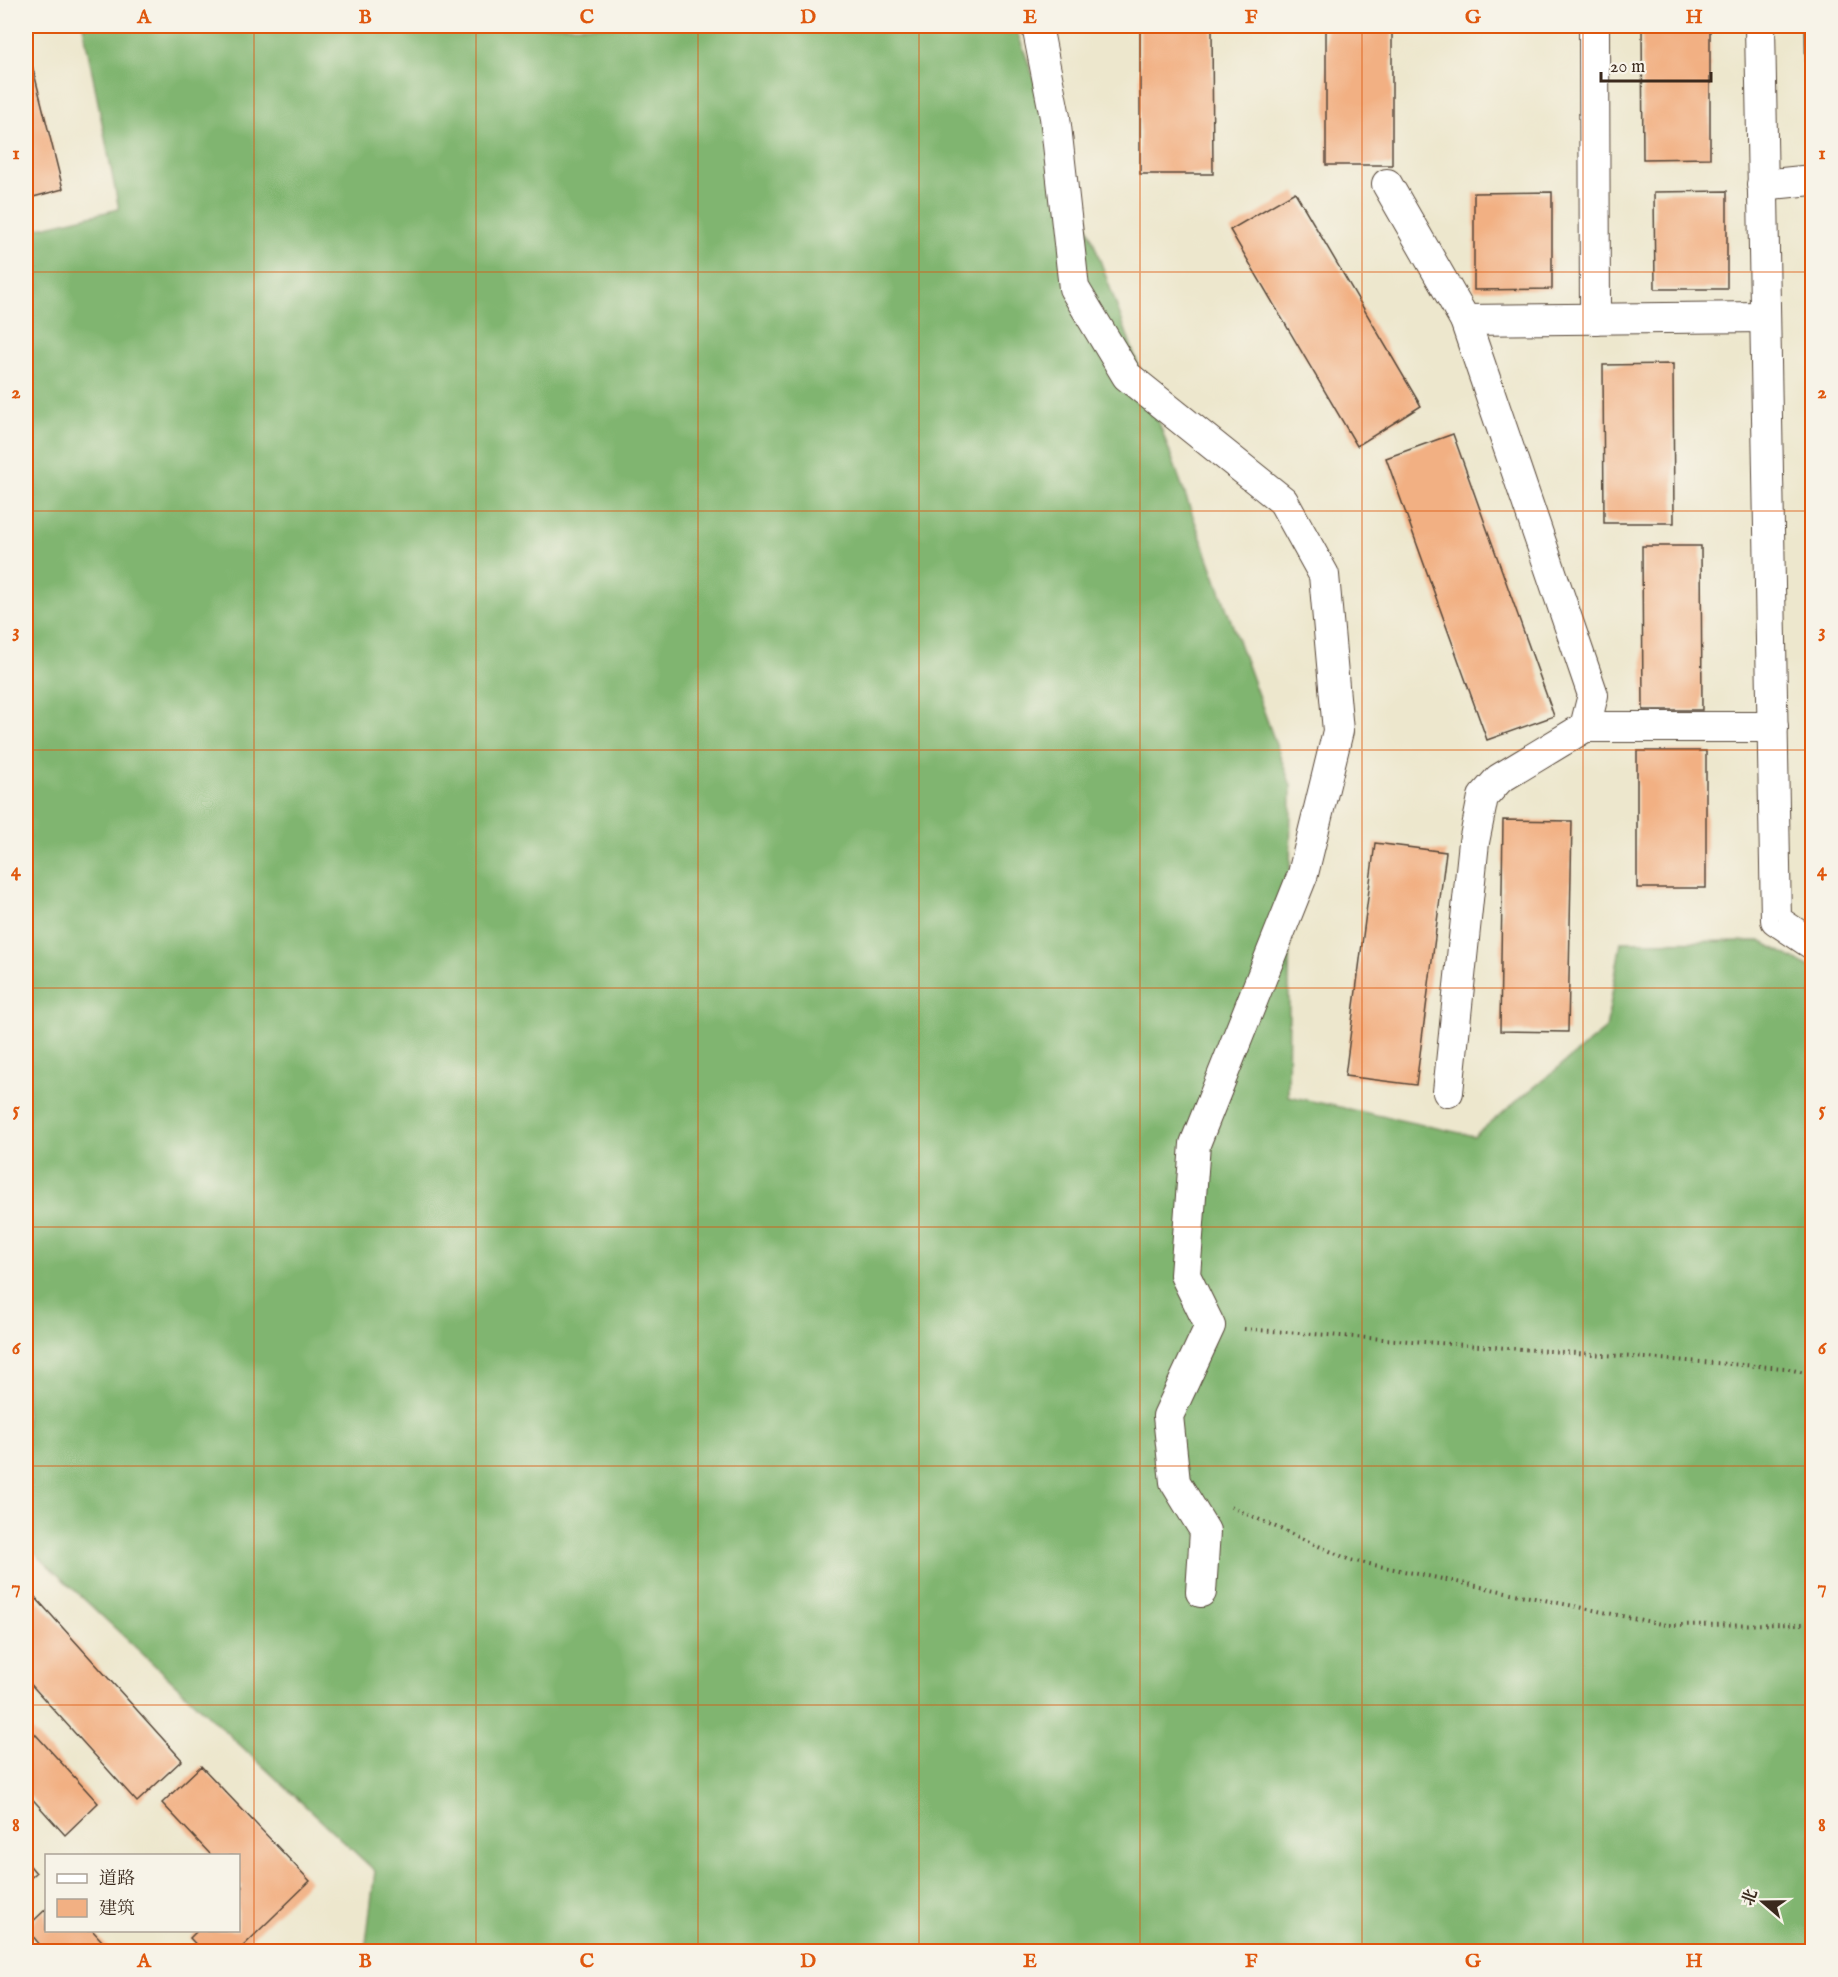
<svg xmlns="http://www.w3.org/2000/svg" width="1838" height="1977" viewBox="0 0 1838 1977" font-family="'IM FELL English','Noto Serif SC',serif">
  <rect width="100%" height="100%" fill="#f7f3e8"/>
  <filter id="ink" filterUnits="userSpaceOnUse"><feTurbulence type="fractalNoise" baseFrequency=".0167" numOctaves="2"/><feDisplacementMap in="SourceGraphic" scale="12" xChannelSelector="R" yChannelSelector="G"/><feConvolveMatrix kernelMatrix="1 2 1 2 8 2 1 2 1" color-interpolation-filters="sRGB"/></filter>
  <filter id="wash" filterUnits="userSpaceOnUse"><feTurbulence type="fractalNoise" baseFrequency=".008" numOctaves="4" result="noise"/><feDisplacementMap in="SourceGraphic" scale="24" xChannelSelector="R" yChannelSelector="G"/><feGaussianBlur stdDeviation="1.35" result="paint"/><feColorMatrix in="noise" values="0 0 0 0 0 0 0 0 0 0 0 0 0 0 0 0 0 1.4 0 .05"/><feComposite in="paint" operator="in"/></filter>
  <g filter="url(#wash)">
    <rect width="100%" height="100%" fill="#ede7cd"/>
    <!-- forest -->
    <path fill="#80b56f" stroke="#5e7046" stroke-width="1.5" d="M83,26h932l276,760 -3,310 186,40 132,-107 15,-87 139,-1 52,27v983h-1447l10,-80 -349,-326v-1314l93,-22z"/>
    <g id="blocks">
      <!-- building -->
      <g fill="#f2b083">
        <path d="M1140,26h72l1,148h-73z"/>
        <rect x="1326" y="26" width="66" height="139"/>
        <path d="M1642,26h68v132l-67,1z"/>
        <path d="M1805,26h7v127h-5z"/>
        <path d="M26,41l37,148 -37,10z"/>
        <path d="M1727,191v98h-72l-1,-97z"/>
        <path d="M1295,192l126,214 -64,40 -127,-216z"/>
        <path d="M1552,192v97l-78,1v-97z"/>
        <path d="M1673,364l1,159h-70l-1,-158z"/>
        <path d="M1453,434l101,282 -67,24 -101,-282z"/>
        <path d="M1642,546h59l1,164h-59z"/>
        <rect x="1637" y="751" width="69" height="137"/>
        <path d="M1503,820l69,1 -4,211 -68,-1z"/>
        <path d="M1375,843l71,9 -30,233 -71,-9z"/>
        <path d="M26,1587l156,173 -45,42 -111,-123z"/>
        <path d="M26,1724l72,79 -33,32 -39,-43z"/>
        <path d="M201,1766l109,115 -73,71h-34l-13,-14 8,-8h40v-38l5,-5 -5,-4v-27h-26l-50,-53z"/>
        <path d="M26,1861l10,12 -10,9z"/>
        <path d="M46,1909v21h46l20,22h-66l-20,-24z"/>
      </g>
    </g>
  </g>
  <g filter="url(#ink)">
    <use href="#blocks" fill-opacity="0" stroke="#564638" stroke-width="1.5"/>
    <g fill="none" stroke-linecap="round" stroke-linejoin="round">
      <!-- minor casing -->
      <g stroke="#564638" stroke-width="32">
        <g id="minor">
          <path d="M1037,26l18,91 19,171 53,88 156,125 41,74 14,156 -35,143 -108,270 -10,131 25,51 -42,90 7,66 30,49 -4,61"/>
          <path d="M1594,26l1,293"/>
          <path d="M1760,26l16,894 36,24"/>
          <path d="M1387,184l78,136 128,375 -8,32 -86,52 -16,18 -9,45 -26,250"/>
          <path d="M1762,185l50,-5"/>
          <path d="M1465,320l300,-3"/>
          <path d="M1585,727h188"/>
        </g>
      </g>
      <!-- path -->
      <g stroke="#564638" stroke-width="4" stroke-dasharray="1.5 4.5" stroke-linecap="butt">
        <path d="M1244,1329l541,39 27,7"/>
        <path d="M1231,1507l119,53 316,65 146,-1"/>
      </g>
      <!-- minor -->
      <use href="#minor" stroke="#fff" stroke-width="30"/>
    </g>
  </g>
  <!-- grid -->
  <path fill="none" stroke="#df570d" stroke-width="1.5" stroke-opacity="0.55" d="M254,26v1926M476,26v1926M698,26v1926M919,26v1926M1140,26v1926M1362,26v1926M1583,26v1926M26,272h1786M26,511h1786M26,750h1786M26,988h1786M26,1227h1786M26,1466h1786M26,1705h1786"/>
  <!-- margin -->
  <rect width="1838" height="1977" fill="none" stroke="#f7f3e8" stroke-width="66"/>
  <!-- legend -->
  <rect x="45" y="1854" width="195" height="78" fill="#f7f3e8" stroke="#aca397" stroke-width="1.5"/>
  <rect x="57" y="1874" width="30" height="9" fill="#ffffff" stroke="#aca397" stroke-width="1.5"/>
  <text x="99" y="1884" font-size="18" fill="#3b2a1e">道路</text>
  <rect x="57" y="1899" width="30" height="18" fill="#f2b083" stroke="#aca397" stroke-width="1.5"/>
  <text x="99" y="1914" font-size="18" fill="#3b2a1e">建筑</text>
  <!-- north arrow -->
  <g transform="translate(1763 1902) rotate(290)" stroke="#f7f3e8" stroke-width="4.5" paint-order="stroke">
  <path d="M0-4.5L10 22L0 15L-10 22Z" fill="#3b2a1e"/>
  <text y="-9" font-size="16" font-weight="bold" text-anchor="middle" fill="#3b2a1e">北</text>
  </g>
  <!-- scale -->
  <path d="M1601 72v9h110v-9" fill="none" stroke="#3b2a1e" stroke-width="3"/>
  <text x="1610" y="72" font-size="18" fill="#3b2a1e" stroke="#f7f3e8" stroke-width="4.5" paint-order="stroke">20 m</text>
  <rect x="33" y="33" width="1772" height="1911" fill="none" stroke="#df570d" stroke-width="2"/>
  <g font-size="20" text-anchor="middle" font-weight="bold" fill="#df570d">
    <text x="144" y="23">A</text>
    <text x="365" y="23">B</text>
    <text x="587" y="23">C</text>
    <text x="808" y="23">D</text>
    <text x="1030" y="23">E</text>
    <text x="1251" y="23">F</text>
    <text x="1473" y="23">G</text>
    <text x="1694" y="23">H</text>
    <text x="16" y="159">1</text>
    <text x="1822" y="159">1</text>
    <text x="16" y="398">2</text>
    <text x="1822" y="398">2</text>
    <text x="16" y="637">3</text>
    <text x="1822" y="637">3</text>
    <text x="16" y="876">4</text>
    <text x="1822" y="876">4</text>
    <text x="16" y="1115">5</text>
    <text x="1822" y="1115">5</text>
    <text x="16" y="1354">6</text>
    <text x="1822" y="1354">6</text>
    <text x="16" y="1593">7</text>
    <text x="1822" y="1593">7</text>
    <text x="16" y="1831">8</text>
    <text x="1822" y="1831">8</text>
    <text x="144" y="1967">A</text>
    <text x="365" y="1967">B</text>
    <text x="587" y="1967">C</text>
    <text x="808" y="1967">D</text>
    <text x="1030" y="1967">E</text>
    <text x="1251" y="1967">F</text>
    <text x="1473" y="1967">G</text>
    <text x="1694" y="1967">H</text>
  </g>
</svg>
